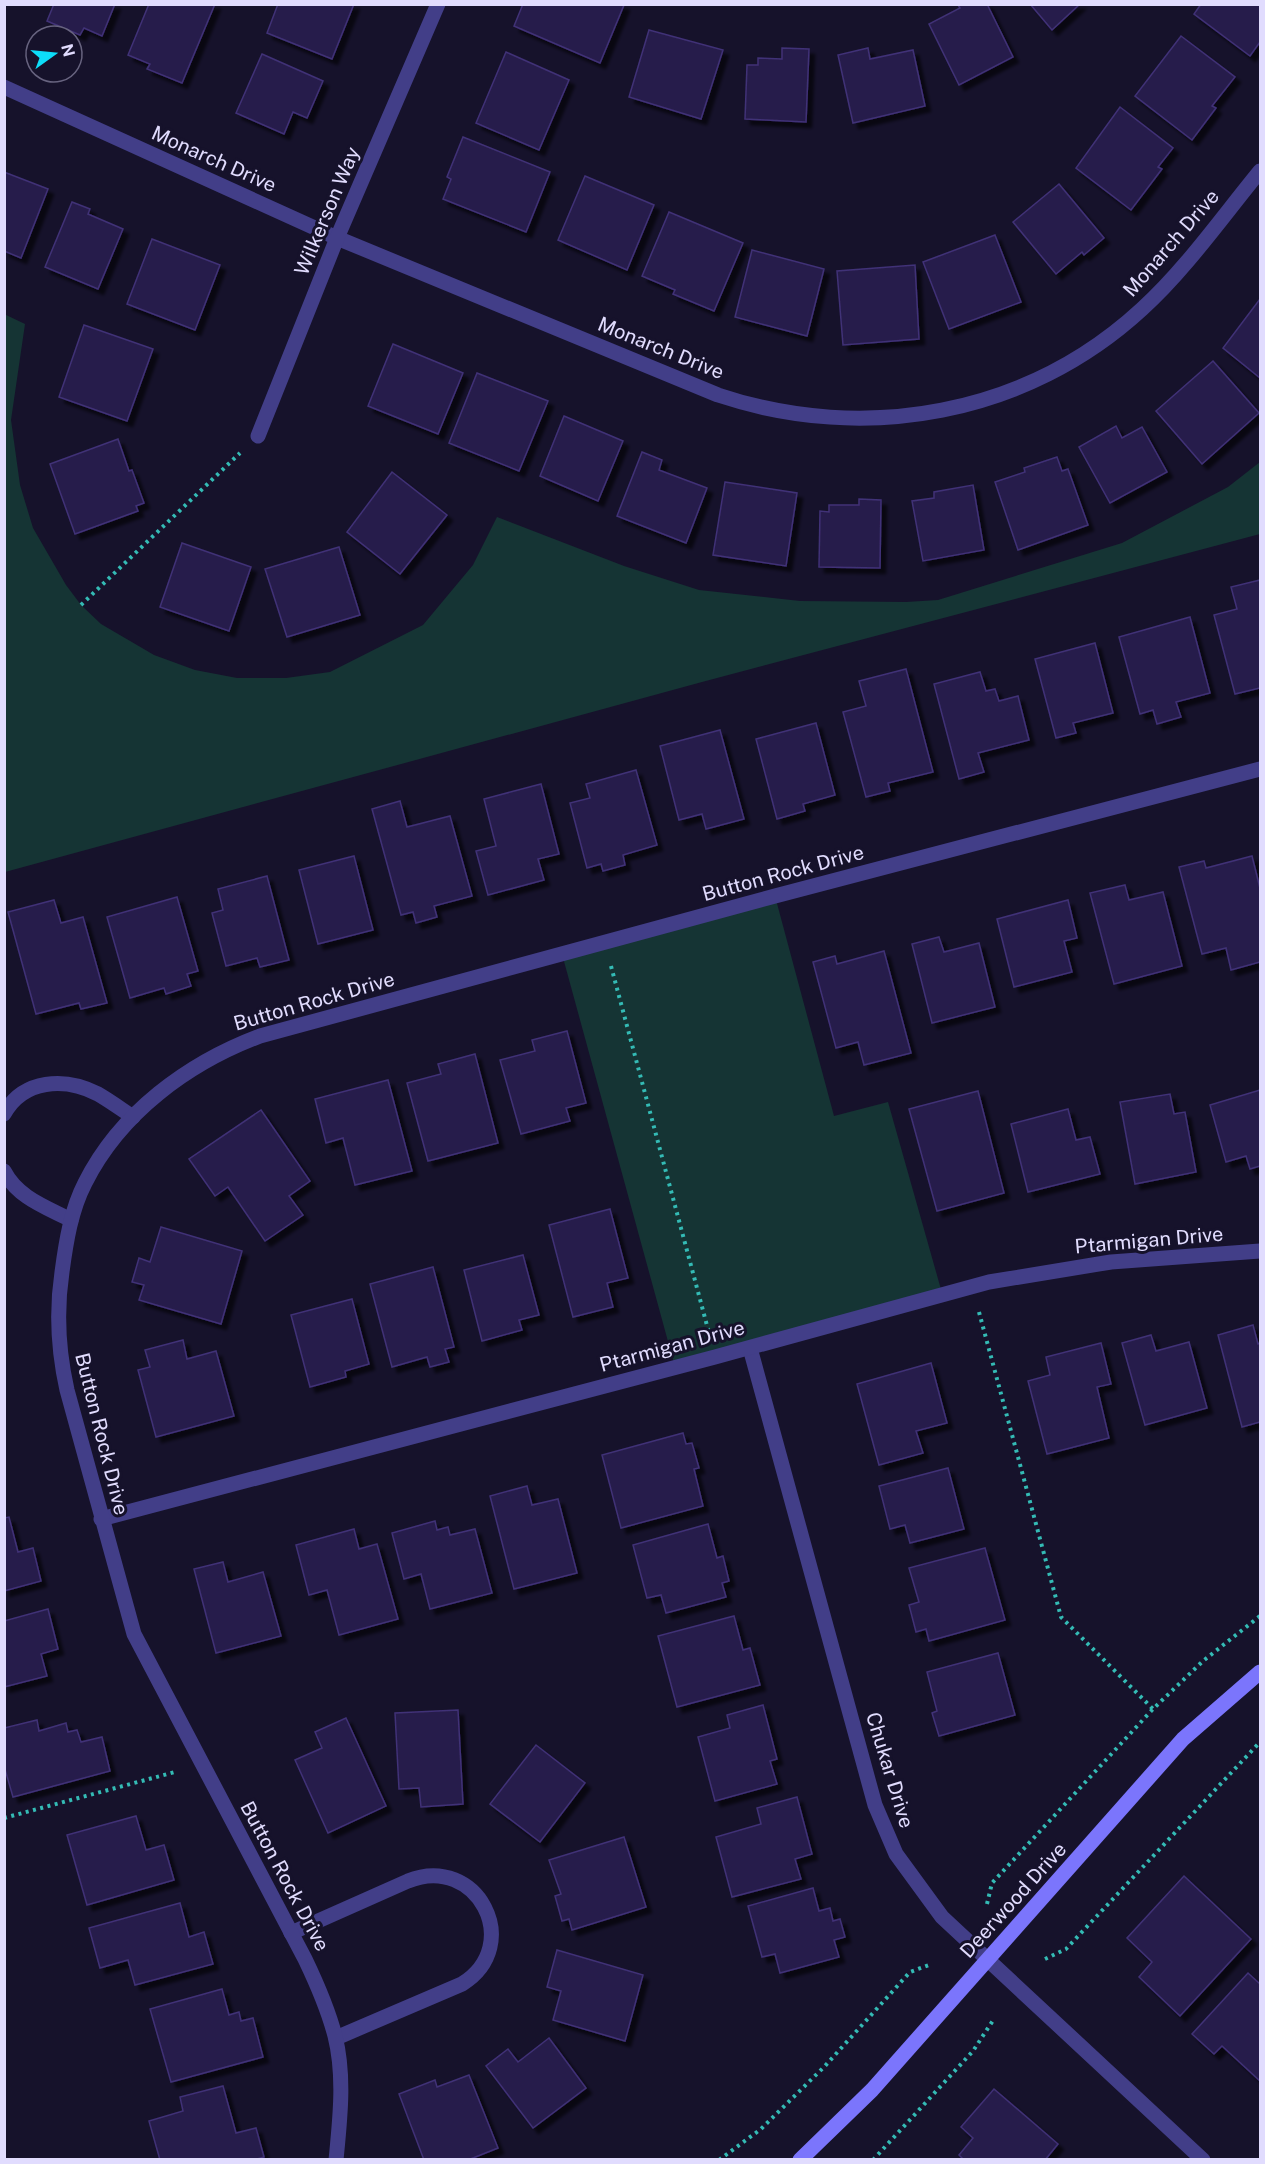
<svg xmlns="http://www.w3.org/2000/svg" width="1265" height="2164" viewBox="0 0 1265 2164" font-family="'Public Sans',sans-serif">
  <defs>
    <filter id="shadow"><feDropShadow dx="5.5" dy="5.5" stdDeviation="1.5" flood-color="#0009"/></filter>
  </defs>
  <rect width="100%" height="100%" fill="#16122b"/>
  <!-- green -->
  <g fill="#153434">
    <path d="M4,314l21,10 -14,96 9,65 13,43 33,57 15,20 20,19 53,31 41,15 42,8h49l44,-6 93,-47 50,-60 24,-48 127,49 75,24 101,11 106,1 32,-2 184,-57 106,-56 32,-25v72l-558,148 -697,190z"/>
    <path d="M775,896l59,220 54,-14 54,191 -267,74 -113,-413z"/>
  </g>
  <!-- building -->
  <g fill="#281e4b" stroke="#403177" stroke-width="1.5" filter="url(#shadow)">
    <path d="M54,4h61l-13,32 -18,-8 -4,7 -33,-14z"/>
    <path d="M149,4h66l-33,79 -35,-14 3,-5 -22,-9z"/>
    <path d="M278,4h76l-22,55 -65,-26z"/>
    <path d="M523,4h99l2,1 -24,58 -86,-37z"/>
    <path d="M960,4h27l26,53 -54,28 -30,-61 31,-16 -2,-3z"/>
    <path d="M1030,4h50l-28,26z"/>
    <path d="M1201,4h59v38l-10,14 -56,-42z"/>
    <path d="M649,30l74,20 -22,69 -72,-22z"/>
    <path d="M1181,36l54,41 -23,29 4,2 -24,32 -57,-44z"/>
    <path d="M782,48l27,1 -3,73 -61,-3 2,-54h11v-7l24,1z"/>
    <path d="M868,48l2,11 43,-9 12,56 -72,17 -15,-68z"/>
    <path d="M506,52l63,28 -30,70 -63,-27z"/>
    <path d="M262,54l61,27 -16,37 -14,-6 -9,22 -48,-21z"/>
    <path d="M1120,107l53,41 -15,19 4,2 -31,41 -55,-42z"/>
    <path d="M463,137l87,35 -24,60 -83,-33 8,-20 -4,-2z"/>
    <path d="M4,172l44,17 -27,69 -17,-7z"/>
    <path d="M585,176l69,29 -27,65 -69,-30z"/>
    <path d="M1059,184l45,54 -20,17 -2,-3 -26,22 -43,-52z"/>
    <path d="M72,202l18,7 -2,5 35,15 -25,60 -53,-22z"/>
    <path d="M669,212l74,31 -29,68 -41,-17 2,-4 -33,-14z"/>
    <path d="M995,235l26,67 -72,27 -26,-67z"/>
    <path d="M152,239l68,26 -25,65 -68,-26z"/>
    <path d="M752,250l72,19 -17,67 -72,-19z"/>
    <path d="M915,265l4,74 -76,6 -6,-74z"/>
    <path d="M1260,299v79l-37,-30z"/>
    <path d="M84,325l69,24 -26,72 -68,-24z"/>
    <path d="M393,344l70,29 -25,61 -70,-28z"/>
    <path d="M1213,361l46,52 -57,51 -46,-53z"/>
    <path d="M477,373l71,28 -29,70 -70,-28z"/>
    <path d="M564,416l59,25 -25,60 -58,-25z"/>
    <path d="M1116,426l6,12 20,-11 25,45 -57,31 -31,-56z"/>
    <path d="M118,439l11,32 3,-1 12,33 -8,3 2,5 -63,23 -25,-70z"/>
    <path d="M642,452l20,8 -3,10 48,18 -21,55 -69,-27z"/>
    <path d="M1057,457l5,14 6,-2 20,56 -70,25 -23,-68 30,-10 -1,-4z"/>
    <path d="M392,472l55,43 -47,59 -53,-42z"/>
    <path d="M725,482l72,11 -11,73 -73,-11z"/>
    <path d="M973,485l11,65 -61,11 -11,-60 22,-3v-6z"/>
    <path d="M859,499l22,1 -1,68 -61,-1 1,-56 9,1v-7h30z"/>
    <path d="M182,543l69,24 -22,64 -69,-24z"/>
    <path d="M339,547l21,68 -73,22 -22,-68z"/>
    <path d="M1260,580v108l-25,6 -21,-79 23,-6 -6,-22z"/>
    <path d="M1190,617l20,76 -34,9 5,15 -24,7 -4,-14 -13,4 -21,-77z"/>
    <path d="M1095,643l18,70 -40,10 3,10 -20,5 -21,-79z"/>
    <path d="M906,669l27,103 -45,11 2,8 -24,6 -23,-85 23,-6 -7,-25z"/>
    <path d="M980,672l6,19 9,-2 4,12 19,-5 11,44 -51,13 6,19 -25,7 -25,-95z"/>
    <path d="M816,723l19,72 -32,9 2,7 -28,8 -21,-80z"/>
    <path d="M720,730l24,89 -38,10 -4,-15 -23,6 -19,-74z"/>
    <path d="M636,770l21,75 -34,10 2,10 -22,6 -2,-7 -14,4 -17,-65 20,-5 -4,-14z"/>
    <path d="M541,784l18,70 -21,5 6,21 -56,15 -12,-44 20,-5 -12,-47z"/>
    <path d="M400,801l7,26 43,-11 22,80 -38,10 3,11 -21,6 -3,-11 -12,3 -29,-106z"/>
    <path d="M354,856l19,74 -55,14 -19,-74z"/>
    <path d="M1252,856l8,32v74l-29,8 -5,-22 -24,6 -23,-87 25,-6 2,7z"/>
    <path d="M267,876l22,84 -29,7 -3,-9 -31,8 -14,-53 11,-3 -5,-21z"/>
    <path d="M1125,885l4,15 34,-8 19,74 -68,18 -24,-91z"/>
    <path d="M177,897l21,74 -11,3 4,12 -25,8 -2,-6 -34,10 -23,-81z"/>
    <path d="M54,900l7,23 22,-6 24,86 -26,6 -2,-6 -43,11 -28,-102z"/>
    <path d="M1068,900l9,38 -13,3 8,31 -58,15 -17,-68z"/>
    <path d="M939,937l5,15 35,-9 16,64 -63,16 -20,-79z"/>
    <path d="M884,951l27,102 -47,12 -6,-23 -22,6 -23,-86 22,-6 2,8z"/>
    <path d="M567,1031l19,72 -20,5 4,13 -49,13 -21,-74 35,-9 -3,-11z"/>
    <path d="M475,1054l23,89 -70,18 -21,-78 34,-9 -3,-10z"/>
    <path d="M388,1080l24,91 -57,14 -12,-47 -17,5 -11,-44z"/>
    <path d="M1260,1090v76l-10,3 -4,-13 -20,6 -16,-57z"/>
    <path d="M978,1091l26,102 -67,18 -28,-102z"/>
    <path d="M1170,1094l4,20 11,-2 11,60 -61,12 -15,-82z"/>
    <path d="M1068,1109l8,31 14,-3 10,37 -72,18 -17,-68z"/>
    <path d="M261,1110l49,71 -21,15 14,19 -38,26 -37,-54 -13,9 -26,-37z"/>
    <path d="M610,1209l18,69 -21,5 6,24 -40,10 -24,-92z"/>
    <path d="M161,1227l81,24 -21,73 -82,-24 5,-15 -12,-3 7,-24 11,4z"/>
    <path d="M523,1255l16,60 -20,5 3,10 -40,11 -18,-71z"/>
    <path d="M433,1267l21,80 -9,2 4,13 -19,5 -3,-10 -35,10 -22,-83z"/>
    <path d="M352,1299l17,65 -24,7 1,6 -36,10 -19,-72z"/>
    <path d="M1253,1325l5,19 2,-1v79l-18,5 -24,-92z"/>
    <path d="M1151,1335l5,16 33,-9 18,66 -62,17 -23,-82z"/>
    <path d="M183,1340l4,19 29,-8 18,65 -78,21 -18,-67 12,-3 -5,-17z"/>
    <path d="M1101,1343l10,41 -14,3 12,51 -62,16 -19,-73 22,-6 -4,-18z"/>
    <path d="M931,1363l16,60 -31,8 7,22 -44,12 -22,-81z"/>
    <path d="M683,1433l3,11 6,-1 7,25 -5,1 9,37 -82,22 -19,-73z"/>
    <path d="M948,1468l16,61 -54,14 -5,-18 -15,4 -11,-43z"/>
    <path d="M527,1486l5,19 26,-6 19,74 -63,16 -24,-93z"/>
    <path d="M9,1517l9,35 15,-4 8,33 -37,10v-73z"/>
    <path d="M435,1521l2,9 11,-3 2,8 25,-6 17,64 -62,16 -9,-35 -17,5 -12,-46z"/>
    <path d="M708,1524l9,34 6,-2 6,25 -7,2 4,14 -60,16 -5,-18 -14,3 -14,-53z"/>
    <path d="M354,1529l5,20 18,-5 21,75 -59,16 -12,-45 -18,5 -13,-50z"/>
    <path d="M985,1548l20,72 -76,21 -3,-12 -10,3 -7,-27 10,-3 -10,-34z"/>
    <path d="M223,1562l5,20 35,-10 18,64 -65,17 -22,-84z"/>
    <path d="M48,1609l10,40 -17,5 6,22 -43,11v-66z"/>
    <path d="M734,1616l9,34 7,-2 10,37 -83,22 -19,-71z"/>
    <path d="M998,1653l17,62 -76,21 -7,-23 5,-2 -10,-39z"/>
    <path d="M763,1705l14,54 -7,2 7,23 -62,17 -17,-64 32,-9 -3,-13z"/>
    <path d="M458,1710l5,94 -42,3 -2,-19 -20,1 -4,-76z"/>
    <path d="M346,1718l40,88 -58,27 -33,-73 27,-12 -7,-16z"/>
    <path d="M37,1720l2,11 27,-8 2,9 9,-2 4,12 21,-5 8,34 -97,26 -9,-31v-38z"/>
    <path d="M536,1745l49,38 -45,59 -50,-38z"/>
    <path d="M797,1797l15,57 -17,5 6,20 -69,18 -16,-60 45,-13 -4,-16z"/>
    <path d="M136,1816l10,34 18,-5 10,35 -87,25 -20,-70z"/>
    <path d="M624,1837l22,70 -74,23 -3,-11 -7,2 -7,-25 6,-2 -12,-34z"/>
    <path d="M1184,1876l67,63 -71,77 -41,-39 13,-15 -25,-24z"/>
    <path d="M813,1888l6,23 11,-3 3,13 7,-2 5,18 -11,3 5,17 -59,16 -5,-19 -13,3 -14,-51z"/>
    <path d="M180,1903l9,34 15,-5 9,32 -78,21 -7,-25 -28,8 -11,-40z"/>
    <path d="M557,1950l86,25 -18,66 -72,-21 8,-29 -14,-4z"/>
    <path d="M1248,1973l12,11v97l-38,-35 -8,8 -22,-20z"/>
    <path d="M222,1989l7,26 10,-3 2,9 12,-3 10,39 -92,25 -21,-73z"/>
    <path d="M549,2038l37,50 -53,40 -47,-62 22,-17 10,13z"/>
    <path d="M469,2075l29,73 -30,12h-44l-25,-66 36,-14 2,7z"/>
    <path d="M223,2086l13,47 20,-5 8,29 -10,3h-94l-11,-39 34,-10 -3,-14z"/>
    <path d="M994,2089l64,55 -13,16h-81l-5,-5 14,-17 -12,-11z"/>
  </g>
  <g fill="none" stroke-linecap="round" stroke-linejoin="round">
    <!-- path -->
    <g stroke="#34bbb5" stroke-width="4" stroke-dasharray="3 4.5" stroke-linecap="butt">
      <path d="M81,605l159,-152"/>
      <path d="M611,966l98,367"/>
      <path d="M979,1312l82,305 92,92"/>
      <path d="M4,1818l171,-46"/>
      <path d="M987,1904l5,-21 161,-174 50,-48 57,-45"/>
      <path d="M1045,1959l21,-10 194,-207"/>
      <path d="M719,2160l42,-31 64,-63 85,-94 19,-7"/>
      <path d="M873,2160l100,-109 21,-32"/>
    </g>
    <!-- street -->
    <g stroke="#423e88" stroke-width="15">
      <path d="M4,87l333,151 381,157c147,49 309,20 424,-86 43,-39 81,-93 118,-138"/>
      <path d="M258,436l79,-198 101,-234"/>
      <path d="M4,1114c19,-35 61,-37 94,-20 12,7 23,15 35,23"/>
      <path d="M4,1171c14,27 42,36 67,49"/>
      <path d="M750,1348l125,457 21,49 46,63 261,243"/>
      <path d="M101,1519l614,-162 274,-75 122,-20 149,-11"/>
      <path d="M291,1933l117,-52c69,-28 117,64 54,103l-126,54"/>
      <path d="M336,2160c4,-41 9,-84 -1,-124 -7,-27 -18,-52 -30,-77l-171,-325 -67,-244c-9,-40 -11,-78 -5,-118 4,-30 9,-62 23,-89 35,-70 103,-120 175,-147l515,-140 485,-127"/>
    </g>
    <!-- secondary -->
    <path stroke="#7b75fc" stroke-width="15" d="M800,2160l72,-70 311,-351 77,-67"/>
  </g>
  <g text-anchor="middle" stroke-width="6" stroke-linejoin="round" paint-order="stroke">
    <!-- street labels -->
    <g font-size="20" fill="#e1dcfe" stroke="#16122b">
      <text transform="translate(214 159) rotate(24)" y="7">Monarch Drive</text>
      <text transform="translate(327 211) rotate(-67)" y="7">Wilkerson Way</text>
      <text transform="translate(1171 243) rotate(-49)" y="7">Monarch Drive</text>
      <text transform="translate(661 348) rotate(22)" y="7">Monarch Drive</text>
      <text transform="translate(783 873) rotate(-15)" y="7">Button Rock Drive</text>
      <text transform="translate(314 1001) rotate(-16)" y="7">Button Rock Drive</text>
      <text transform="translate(1149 1240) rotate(-5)" y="7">Ptarmigan Drive</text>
      <text transform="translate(672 1346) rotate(-15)" y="7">Ptarmigan Drive</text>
      <text transform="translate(102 1434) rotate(76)" y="7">Button Rock Drive</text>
      <text transform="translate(890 1770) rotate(73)" y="7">Chukar Drive</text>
      <text transform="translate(285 1876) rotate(62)" y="7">Button Rock Drive</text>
      <text transform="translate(1013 1900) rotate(-48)" y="7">Deerwood Drive</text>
    </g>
  </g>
  <!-- border -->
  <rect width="1265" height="2164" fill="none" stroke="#e1dcfe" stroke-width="12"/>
  <!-- north arrow -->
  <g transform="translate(54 54) rotate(75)"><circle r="28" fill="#16122b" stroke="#67637f" stroke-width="1.5"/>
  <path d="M0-4.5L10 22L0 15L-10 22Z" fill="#0dddf9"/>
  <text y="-9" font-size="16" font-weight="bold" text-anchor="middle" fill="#e1dcfe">N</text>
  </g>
</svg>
